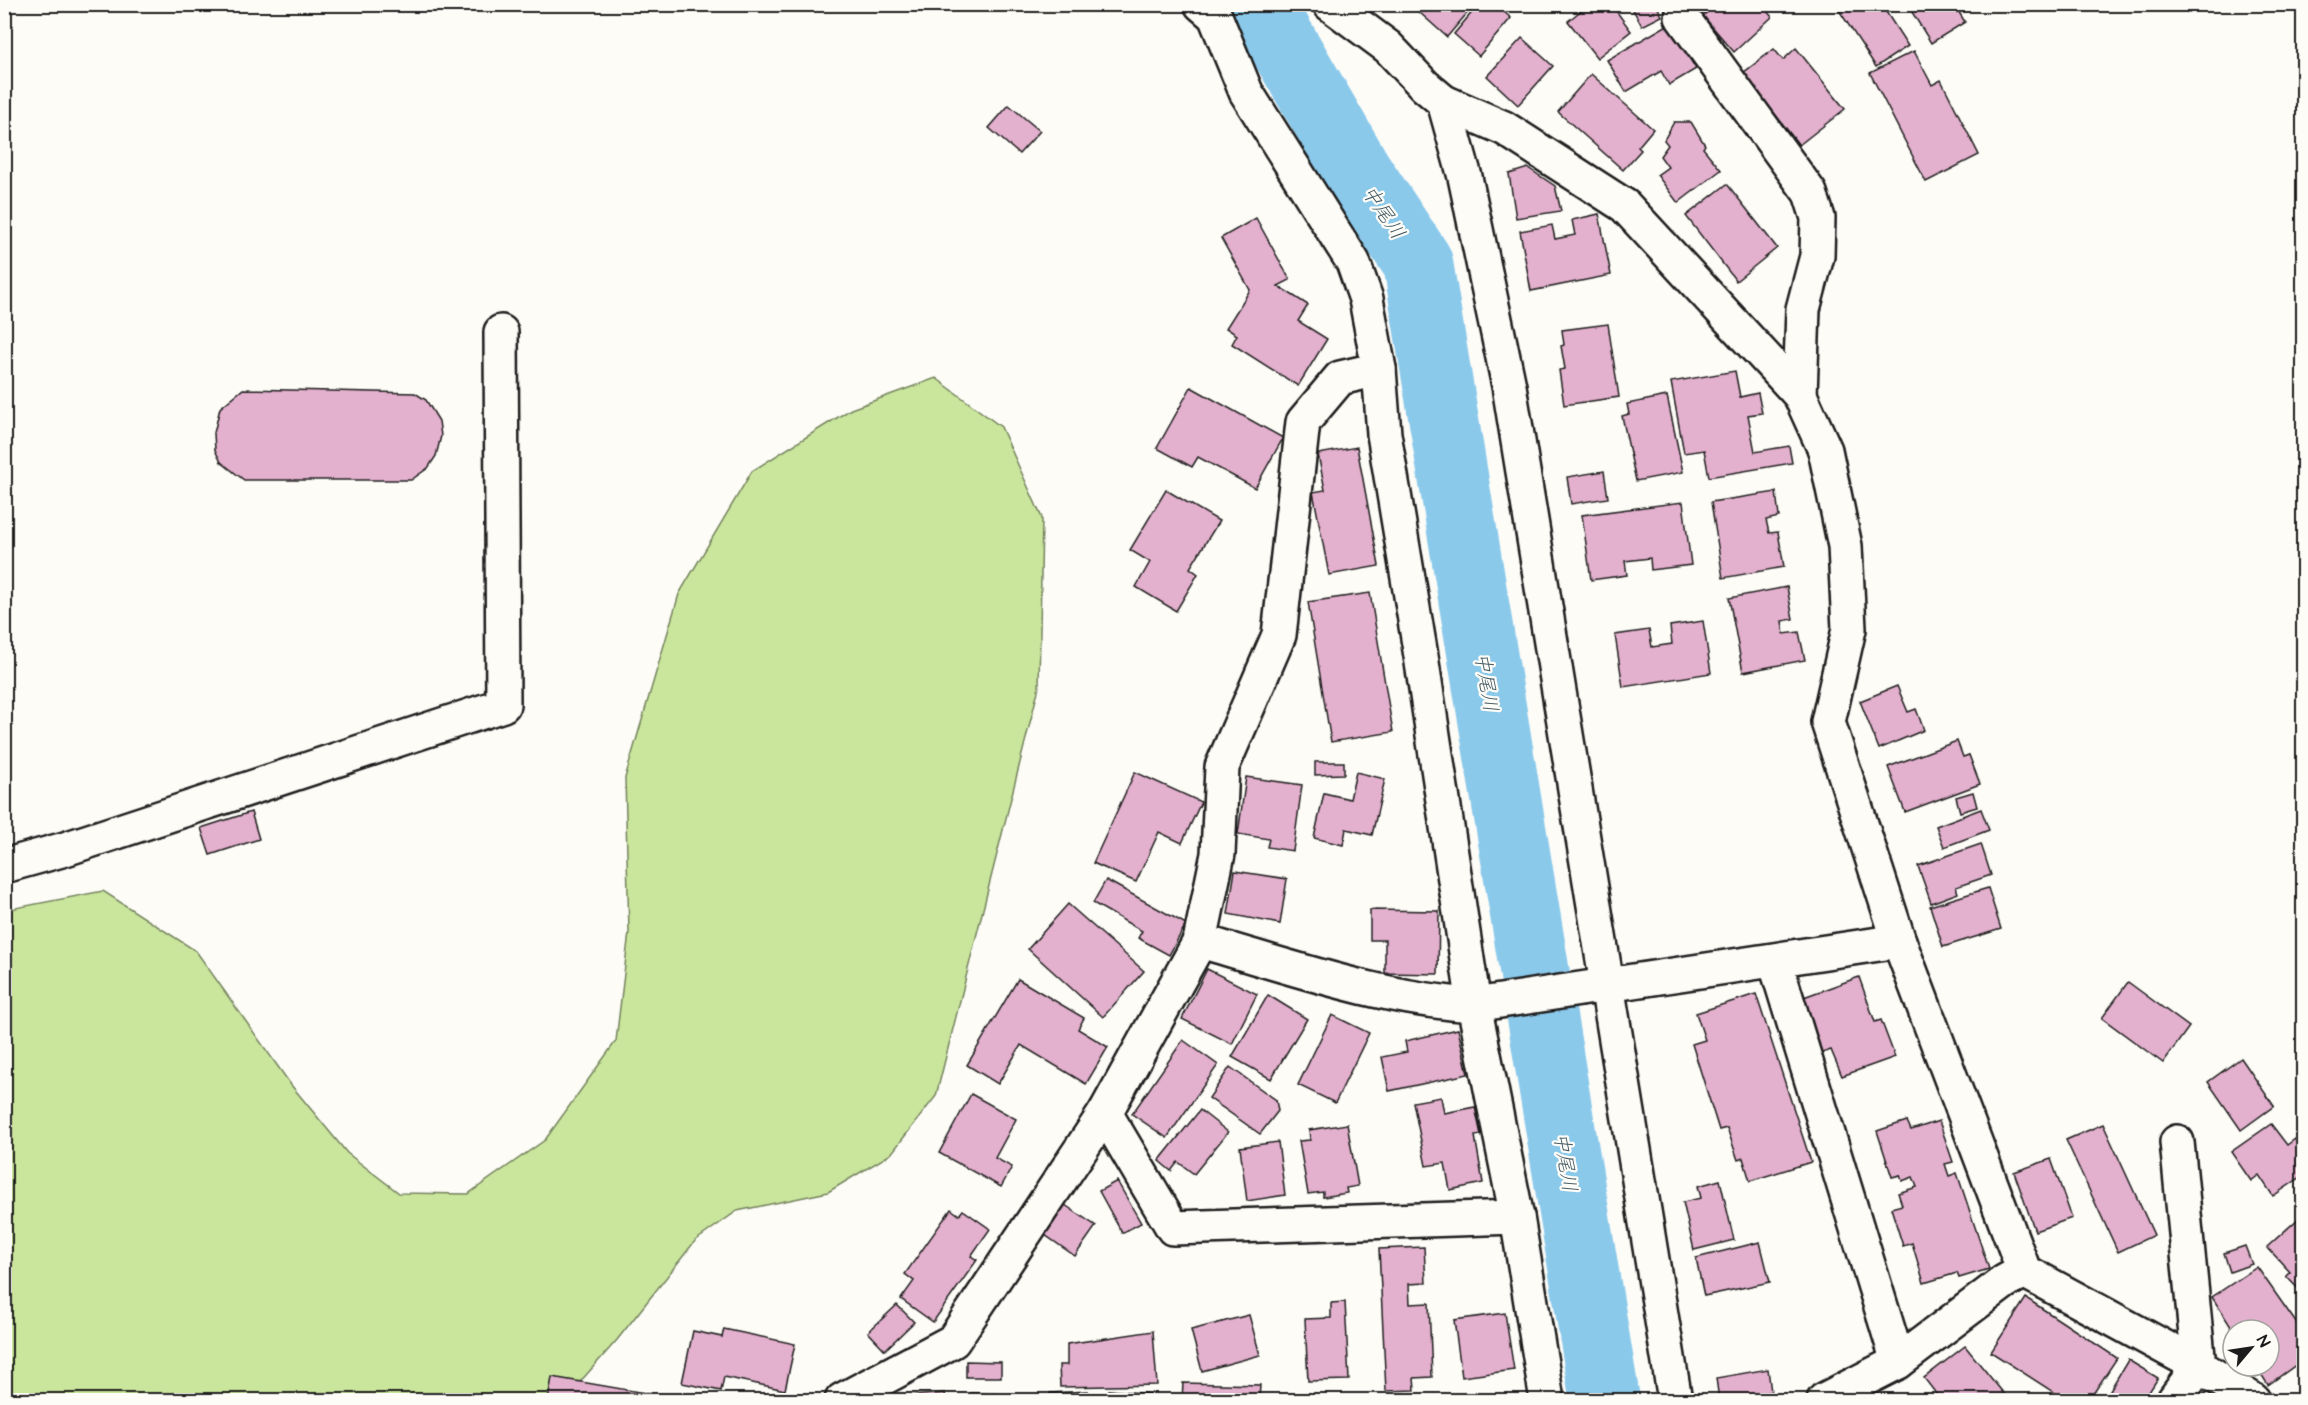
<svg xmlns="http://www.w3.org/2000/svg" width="2308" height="1405" viewBox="0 0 2308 1405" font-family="'Architects Daughter','Klee One',sans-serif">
  <rect width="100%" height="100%" fill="#fdfcf7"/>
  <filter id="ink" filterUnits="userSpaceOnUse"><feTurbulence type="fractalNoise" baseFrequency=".0167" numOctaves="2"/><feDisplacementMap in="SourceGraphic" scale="12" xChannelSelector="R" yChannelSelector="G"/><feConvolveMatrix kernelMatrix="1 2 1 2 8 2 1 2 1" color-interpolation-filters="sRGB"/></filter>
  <g filter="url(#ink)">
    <!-- green -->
    <path fill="#cae69d" stroke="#73815c" stroke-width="1.5" d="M936,378l65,49 41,91 -3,169 -103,409 -45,58 -63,38 -91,19 -42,30 -78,99 -53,60h-559v-490l98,-19 93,60 95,134 56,68 52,40 69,1 77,-54 71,-99 13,-109 -4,-154 54,-184 73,-123 99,-62z"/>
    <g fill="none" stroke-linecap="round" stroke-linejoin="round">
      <!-- stream -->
      <path stroke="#5f8498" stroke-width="12" d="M1255,4l5,4"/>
      <!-- river -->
      <path stroke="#8bc9eb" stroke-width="70" d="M1260,4l98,169 60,90 187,1137"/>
    </g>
    <!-- building -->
    <g fill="#e3b0cd" stroke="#1c1c1c" stroke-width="1.5">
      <path d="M1410,4h65l-28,33z"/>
      <path d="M1479,4h16l16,14 -32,38 -25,-22z"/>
      <path d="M1558,4h15l-12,7z"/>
      <path d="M1589,4h22l20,27 -34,27 -29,-37z"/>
      <path d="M1630,4h26l6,12 -20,10z"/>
      <path d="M1711,4h50l11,13 -38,35 -31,-36 10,-9z"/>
      <path d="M1835,4h46l27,42 -32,21z"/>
      <path d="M1907,4h47l11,18 -34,21z"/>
      <path d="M1669,24l27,45 -27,16 -8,-14 -35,21 -19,-32z"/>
      <path d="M1522,38l31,28 -35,39 -31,-29z"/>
      <path d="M1796,48l49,61 -46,36 -56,-72 31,-24 9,11z"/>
      <path d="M1914,51l18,34 9,-5 38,75 -53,27 -56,-109z"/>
      <path d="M1591,74l62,55 -15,18 3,3 -18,20 -65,-58z"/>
      <path d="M1009,105l31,26 -21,23 -30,-26z"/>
      <path d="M1674,122h17l14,23 -2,3 18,22 -43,33 -21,-28 11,-8 -8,-11 8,-11 -4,-5z"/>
      <path d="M1528,168l27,18 6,25 -45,7 -7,-44z"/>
      <path d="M1727,184l50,64 -41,33 -50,-65z"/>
      <path d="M1599,214l12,61 -80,16 -11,-60 32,-6 3,14 20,-4 -3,-15z"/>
      <path d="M1256,218l34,62 -12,6 30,19 -10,16 29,18 -29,47 -66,-42 5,-9 -11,-7 24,-38 -29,-52z"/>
      <path d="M1608,324l11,73 -55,8 -5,-35 6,-1 -4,-23 3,-1 -2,-15z"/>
      <path d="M1735,371l5,26 18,-4 4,20 -14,2 7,37 34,-6 3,17 -83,14 -5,-27 -20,3 -13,-71z"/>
      <path d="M1191,387l92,51 -28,50 -57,-31 -6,10 -35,-19z"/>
      <path d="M243,389l172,4 11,7 13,21 2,15 -5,20 -8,12 -17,12h-167l-23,-18 -6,-12 -1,-17 6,-25z"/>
      <path d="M1667,396l16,76 -47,9 -14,-65 7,-2 -2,-10z"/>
      <path d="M1357,447l22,119 -50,9 -16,-83 12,-2 -7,-36z"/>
      <path d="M1604,471l4,27 -37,6 -4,-27z"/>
      <path d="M1166,490l53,31 -29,47 8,6 -22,37 -40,-24 14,-25 -20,-12z"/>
      <path d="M1776,492l3,25 -13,3 3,13 9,-1 6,35 -61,11 -12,-76z"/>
      <path d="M1683,502l8,63 -40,5 -1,-12 -25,3 2,14 -36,5 -9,-65z"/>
      <path d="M1787,587l6,32 -11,2 2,13 15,-2 6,28 -62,12 -14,-74z"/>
      <path d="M1370,593l23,139 -62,10 -23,-140z"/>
      <path d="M1703,621l8,52 -88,14 -8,-52 34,-5 3,17 20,-3 -2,-18z"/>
      <path d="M1897,686l11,26 8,-3 8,21 -45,19 -19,-48z"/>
      <path d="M1957,741l6,16 6,-2 11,29 -75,28 -17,-45z"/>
      <path d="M1315,762h29v12l-29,1z"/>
      <path d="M1135,772l66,30 -19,41 -23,-11 -23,50 -43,-19z"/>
      <path d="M1356,772l29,7 -13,56 -26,-6 -3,16 -29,-7 10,-45 26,6z"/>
      <path d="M1246,777l56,8 -9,66 -26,-4 2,-8 -31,-5z"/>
      <path d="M1973,792l4,15 -17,5 -4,-15z"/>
      <path d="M1981,809l8,21 -45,17 -8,-21z"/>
      <path d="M251,812l8,27 -49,16 -9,-27z"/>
      <path d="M1981,844l10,31 -35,12 2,6 -27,10 -13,-37z"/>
      <path d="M1235,871l52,8 -7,45 -52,-10z"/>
      <path d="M1106,880l80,44 -17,31 -31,-17 4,-7 -49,-28z"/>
      <path d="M1988,888l13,41 -58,18 -13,-41z"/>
      <path d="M1068,904l76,67 -41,46 -75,-68z"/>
      <path d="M1370,910l69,1 -1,63 -53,-1v-33h-15z"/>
      <path d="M1207,969l50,25 -25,50 -50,-25z"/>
      <path d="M1859,977l16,45 6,-2 14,37 -53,19 -11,-26 -9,3 -21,-55z"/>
      <path d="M1018,979l66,39 -6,11 30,18 -22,37 -65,-39 -23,39 -31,-19z"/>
      <path d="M2128,982l61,45 -26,36 -61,-45z"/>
      <path d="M1756,994l55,168 -61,19 -7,-23 -5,2 -11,-32 -8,2 -27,-86 13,-4 -9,-27z"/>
      <path d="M1268,995l39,24 -36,60 -39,-22z"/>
      <path d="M1332,1015l37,18 -34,70 -37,-18z"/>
      <path d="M1458,1029l10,45 -79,17 -7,-34 25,-5 -2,-11z"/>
      <path d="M1183,1040l35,25 -51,73 -35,-24z"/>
      <path d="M2241,1058l33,48 -33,24 -33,-48z"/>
      <path d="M1230,1067l46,33 2,11 -18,23 -51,-36z"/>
      <path d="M971,1094l45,25 -21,39 17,9 -11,20 -62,-34z"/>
      <path d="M1441,1097l3,16 31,-6 6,28 -6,1 8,47 -33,7 -5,-27 -19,3 -13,-64z"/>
      <path d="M1200,1110l28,22 -34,42 -16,-12 -7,9 -12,-10z"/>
      <path d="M1907,1121l4,9 28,-9 14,41 -8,2 4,12 8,-3 32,96 -30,9 -2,-5 -33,10 -12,-40 -9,3 -12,-38 11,-3 -4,-12 19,-6 -4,-10 -11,4 -2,-6 -8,2 -15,-46z"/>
      <path d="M1347,1124l11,62 -12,2 1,5 -24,4v-5l-15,2 -9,-53 11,-1 -1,-10z"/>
      <path d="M2103,1124l51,111 -36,17 -52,-112z"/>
      <path d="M2271,1124l16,21 8,-6 9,12v24l-31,21 -14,-21 -8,6 -20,-29z"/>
      <path d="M1278,1142l7,53 -38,6 -7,-54z"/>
      <path d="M2051,1159l21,59 -37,13 -21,-59z"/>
      <path d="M1720,1180l14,60 -40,10 -11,-48 18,-4 -3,-12z"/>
      <path d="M1117,1181l24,42 -19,10 -23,-42z"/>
      <path d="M1065,1205l31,21 -21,30 -30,-21z"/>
      <path d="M951,1209l8,6 4,-5 27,19 -19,27 6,4 -44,62 -32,-23 13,-18 -9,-7z"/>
      <path d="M2299,1218l5,5v72l-18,-19 4,-4 -23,-25z"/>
      <path d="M1760,1242l10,40 -66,14 -8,-38z"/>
      <path d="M2245,1246l7,18 -22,8 -6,-19z"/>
      <path d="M1424,1247l2,36 -17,1 1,20 19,-1 3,74 -18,1 1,12 -29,1 -7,-142z"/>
      <path d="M2257,1267l47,67v25l-36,26 -12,-19h13v-36h-36l-21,-33z"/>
      <path d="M2026,1298l91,60 -28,42h-14l-11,-7 -3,4 -70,-45z"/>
      <path d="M1345,1302l4,78 -41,1 -3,-62 26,-1v-15z"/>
      <path d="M897,1305l17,17 -29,28 -17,-18z"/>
      <path d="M1505,1313l9,57 -52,7 -8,-57z"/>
      <path d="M1249,1315l11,40 -58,16 -11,-41z"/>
      <path d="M724,1329l71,15 -10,46 -61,-13 -3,14 -39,-8 11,-52 29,6z"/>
      <path d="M1153,1331l4,54 -97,2 -1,-22h8v-21z"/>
      <path d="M1965,1346l44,54h-68l-17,-22z"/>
      <path d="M2128,1360l30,18 -14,22h-40z"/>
      <path d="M966,1361l35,1v15h-35z"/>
      <path d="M1768,1369l3,23 -52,8 -3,-22z"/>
      <path d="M552,1377l105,18 -1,5h-108z"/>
      <path d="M1183,1383l77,2 -1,15h-77z"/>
      <path d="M1109,1390l41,4v6h-42z"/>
      <path d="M1088,1391l1,9h-39v-7z"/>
      <path d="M945,1393l1,7h-60v-2z"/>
      <path d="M971,1393l38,1v6h-38z"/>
    </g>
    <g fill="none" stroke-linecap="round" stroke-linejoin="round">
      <!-- minor casing -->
      <g stroke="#1c1c1c" stroke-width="38">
        <g id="minor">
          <path d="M1201,4l14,12 31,76 107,170 13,37 13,70 5,65 37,222 53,349 43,212 30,183"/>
          <path d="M1330,4l58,43 37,39 19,16 21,75 44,209 166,1014"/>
          <path d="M1685,4l-3,13 128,176 8,25 -1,38 -14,53 -3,86"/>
          <path d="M1444,102l60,26 121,78 175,189 25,55 20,96 4,83 -21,93 71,219 125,330 175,95 54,34"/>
          <path d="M4,866l61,-17 438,-144 -2,-373"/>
          <path d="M1200,941c91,26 180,58 274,64l425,-64"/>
          <path d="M1775,961l123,401"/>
          <path d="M1105,1113l68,115 344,-11"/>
          <path d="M842,1400l111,-59 152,-228 95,-172 18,-87 4,-87 57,-132 24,-213 37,-44 39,-9"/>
          <path d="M1824,1400l74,-38 106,-80 20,-11"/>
          <path d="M2174,1400l25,-34 -22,-224"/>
        </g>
      </g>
      <!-- minor -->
      <use href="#minor" stroke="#fdfcf7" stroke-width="33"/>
    </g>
  </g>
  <g text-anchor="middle" stroke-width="4.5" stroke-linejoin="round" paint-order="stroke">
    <!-- water labels -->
    <g font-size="20" font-style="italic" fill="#435964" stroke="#fdfcf7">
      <text transform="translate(1384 212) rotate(56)" y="7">中尾川</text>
      <text transform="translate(1487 682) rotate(81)" y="7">中尾川</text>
      <text transform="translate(1566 1162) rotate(81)" y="7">中尾川</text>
    </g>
  </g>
  <!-- margin -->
  <rect width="2308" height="1405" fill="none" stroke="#fdfcf7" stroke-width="24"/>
  <rect x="12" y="12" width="2284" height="1381" fill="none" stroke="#1c1c1c" stroke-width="2" filter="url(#ink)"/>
  <!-- north arrow -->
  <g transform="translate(2251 1348) rotate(61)"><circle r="28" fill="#fdfcf7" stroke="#a3a29f" stroke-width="1.5"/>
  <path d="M0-4.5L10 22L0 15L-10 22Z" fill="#1c1c1c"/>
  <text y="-9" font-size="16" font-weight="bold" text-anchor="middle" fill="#1c1c1c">N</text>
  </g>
</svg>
